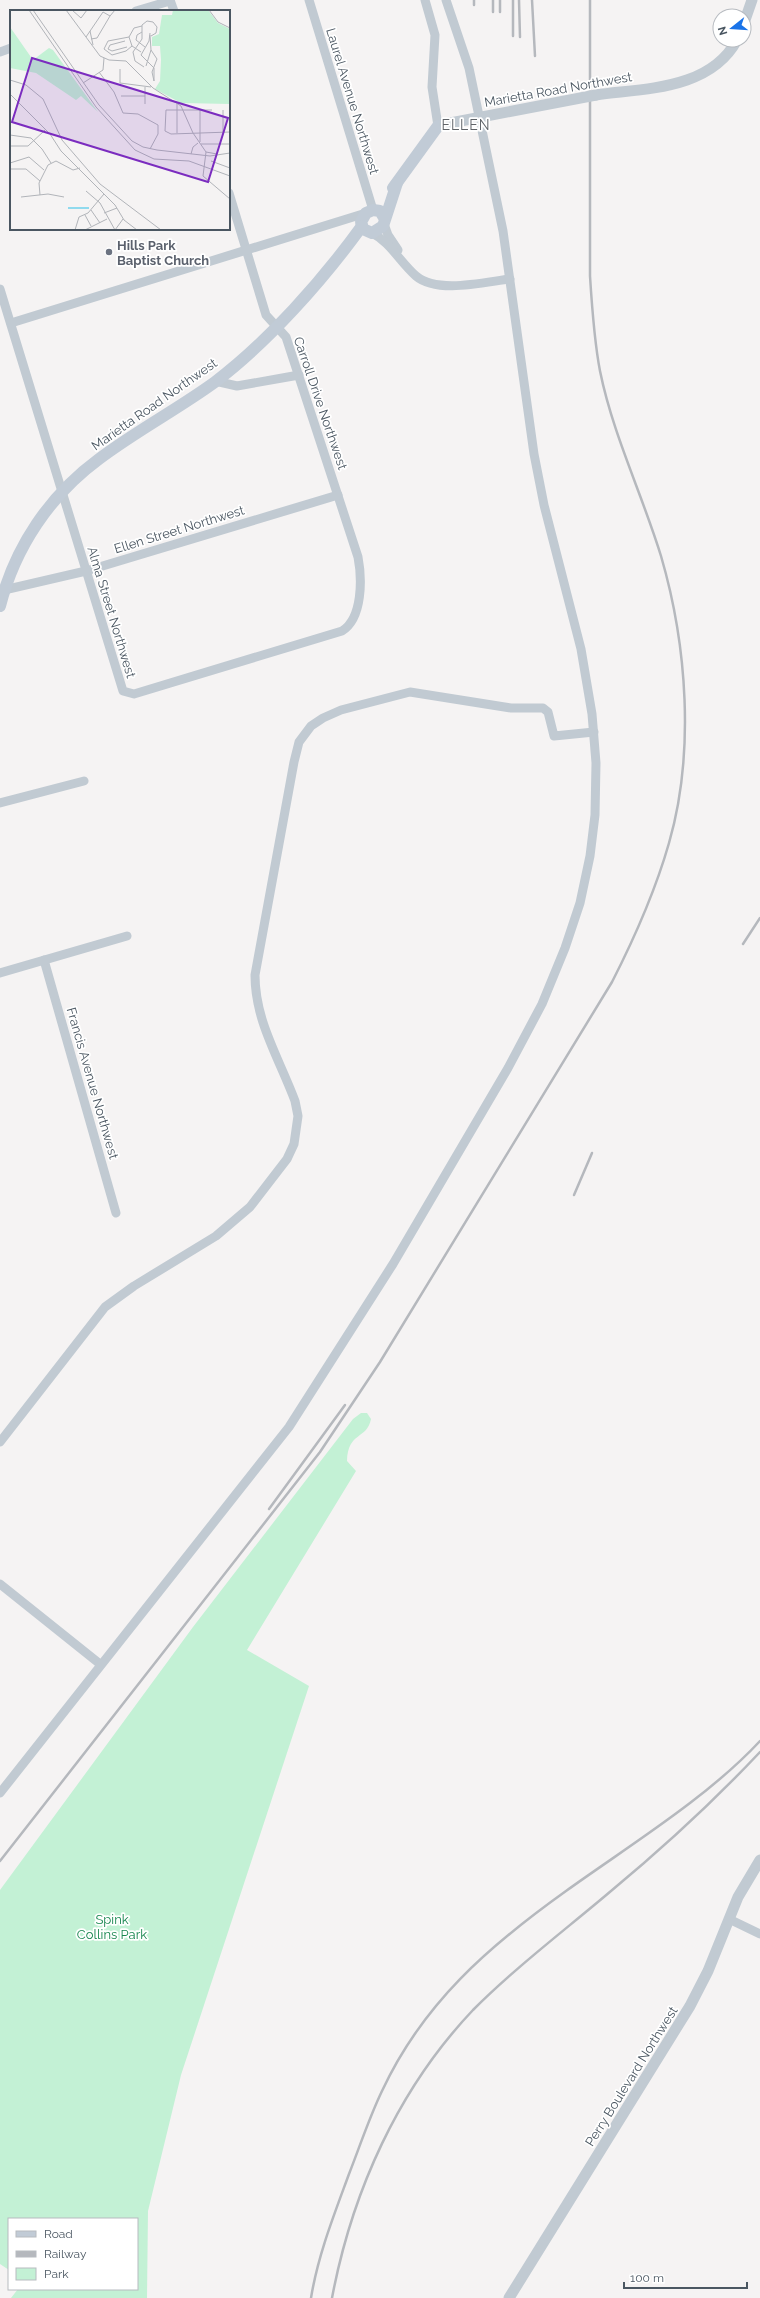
<svg xmlns="http://www.w3.org/2000/svg" width="760" height="2298" viewBox="0 0 760 2298" font-family="Raleway,sans-serif">
  <rect width="100%" height="100%" fill="#f5f3f3"/>
  <!-- park -->
  <path fill="#c3f1d5" d="M361,1413h6l4,6c-4,21 -23,12 -24,42l9,10 -109,179 62,36 -128,389 -33,136 -1,87h-136l7,-9h119v-70h-128v51l-9,-6v-374l193,-263 160,-208z"/>
  <g fill="none" stroke-linecap="round" stroke-linejoin="round">
    <!-- minor -->
    <g stroke="#c1cad2" stroke-width="9">
      <path d="M170,0l4,11"/>
      <path d="M309,0l64,210"/>
      <path d="M425,0l10,35 -3,52 6,39"/>
      <path d="M136,11l34,-10"/>
      <path d="M0,52l11,-4"/>
      <path d="M384,224l4,11 10,15"/>
      <path d="M372,233c18,9 28,29 44,43 21,18 69,6 94,3"/>
      <path d="M0,289l123,402 11,3 208,-63c21,-13 20,-53 16,-74l-72,-220 -20,-22 -37,-122"/>
      <path d="M11,323l355,-110"/>
      <path d="M215,381l22,5 62,-11"/>
      <path d="M4,590l82,-19 252,-76"/>
      <path d="M0,803l84,-22"/>
      <path d="M44,960l72,253"/>
      <path d="M0,973l127,-37"/>
      <path d="M0,1442l105,-135 29,-21 82,-50 34,-29 37,-48 7,-15 4,-28 -3,-15c-16,-43 -40,-80 -40,-126l39,-213 5,-20 12,-16 12,-8 18,-8 69,-18 101,16h32l5,4 6,24 40,-4"/>
      <path d="M0,1584l100,80"/>
      <path d="M0,1793l289,-366 104,-163 115,-196 34,-64 23,-56 15,-45 10,-47 5,-41 1,-52 -4,-49 -11,-65 -37,-144 -10,-51 -31,-223 -34,-163 -23,-68"/>
      <path d="M729,1919l31,15"/>
    </g>
    <!-- tertiary -->
    <g stroke="#c1cad2" stroke-width="11">
      <path d="M744,23l8,-23"/>
      <path d="M596,95c49,-7 114,-5 141,-55"/>
      <path d="M509,2298l181,-292 18,-35 30,-74 22,-37"/>
    </g>
    <!-- secondary -->
    <g stroke="#c1cbd6" stroke-width="12">
      <path d="M393,188l45,-62"/>
      <path d="M385,219l-5,-8 -7,-1 -7,3 -5,9 2,7 9,4 11,-7 14,-43"/>
      <path d="M0,606c15,-59 50,-111 99,-147 37,-28 79,-50 116,-77 53,-40 108,-102 147,-156"/>
    </g>
    <!-- rail -->
    <g stroke="#b5b8bd" stroke-width="2.5">
      <path d="M474,0v5"/>
      <path d="M493,0v12"/>
      <path d="M500,0v12"/>
      <path d="M513,0v36"/>
      <path d="M519,0l1,37"/>
      <path d="M532,0l3,56"/>
      <path d="M743,944l17,-26"/>
      <path d="M574,1195l18,-42"/>
      <path d="M269,1509l76,-104"/>
      <path d="M0,1861l320,-409 60,-90 232,-380c23,-45 43,-90 57,-139 26,-90 18,-198 -8,-287 -19,-62 -48,-121 -61,-185 -6,-31 -8,-63 -10,-95v-276"/>
      <path d="M311,2298c7,-43 23,-83 38,-124 11,-28 20,-56 33,-83 41,-88 107,-145 184,-200 64,-46 141,-93 194,-150"/>
      <path d="M332,2298c20,-106 66,-209 141,-288 43,-43 92,-80 138,-119 53,-44 102,-89 149,-139"/>
    </g>
    <!-- tertiary-bridge -->
    <path stroke="#c1cad2" stroke-width="11" d="M445,124l151,-29"/>
  </g>
  <!-- markers -->
  <circle fill="#6b7280" stroke="#fff" stroke-width="1.5" cx="109" cy="252" r="4"/>
  <g text-anchor="middle" stroke-width="3.5" stroke-linejoin="round" paint-order="stroke">
    <!-- street labels -->
    <g font-size="13" fill="#4a5661" stroke="#fff">
      <text transform="translate(558 89) rotate(-10)" y="5">Marietta Road Northwest</text>
      <text transform="translate(353 101) rotate(73)" y="5">Laurel Avenue Northwest</text>
      <text transform="translate(321 403) rotate(71)" y="5">Carroll Drive Northwest</text>
      <text transform="translate(154 404) rotate(-35)" y="5">Marietta Road Northwest</text>
      <text transform="translate(179 529) rotate(-17)" y="5">Ellen Street Northwest</text>
      <text transform="translate(112 612) rotate(73)" y="5">Alma Street Northwest</text>
      <text transform="translate(93 1083) rotate(74)" y="5">Francis Avenue Northwest</text>
      <text transform="translate(631 2076) rotate(-58)" y="5">Perry Boulevard Northwest</text>
    </g>
    <!-- worship labels -->
    <g font-size="13" font-weight="bold" fill="#5b616d" stroke="#fff" text-anchor="start">
      <text x="117" y="250">Hills Park<tspan x="117" dy="15">Baptist Church</tspan></text>
    </g>
    <!-- park labels -->
    <g font-size="13" fill="#17864f" stroke="#fff">
      <text x="112" y="1924">Spink<tspan x="112" dy="15">Collins Park</tspan></text>
    </g>
    <!-- neighbourhood labels -->
    <g font-size="14" letter-spacing="1" fill="#5f6368" stroke="#fff">
      <text x="466" y="130">ELLEN</text>
    </g>
  </g>
  <!-- overview -->
  <g transform="translate(10 10)">
    <rect width="220" height="220" fill="#f5f3f3"/>
    <path d="M163,0h35l10,13 12,6v75l-49,-1 -26,-14 5,-8 1,-21 -1,-14h-8v-9l7,-3 3,-19h10z" fill="#c3f1d5"/>
    <path d="M0,17l23,33 16,-12 4,2 45,62 -17,-16 -5,4 -40,-27 -26,-5z" fill="#c3f1d5"/>
    <path fill="none" stroke="#90daee" stroke-width="2" d="M58,198h21"/>
    <path fill="none" stroke="#b1b4b9" stroke-width="1" d="M19,0l67,97 39,43 19,9 35,2 41,15M23,0l66,95 33,36 11,6 14,3 53,6 20,-3M56,0l34,46 9,4 17,1 27,27 28,18 12,27 13,19M62,0l9,8 6,-8M199,0l9,12 12,6M80,21l3,14M132,22l-5,3 -1,5 9,7M140,23l-1,8 -8,14 13,13v13M76,27l17,-25 7,4 5,-6M119,27l-21,4 -4,8 8,6 14,-4 6,-5M81,29l6,-1 13,-22M115,31l-15,4 -2,4 4,2 15,-4M141,40l6,9 -5,13 2,9M131,42l-9,-6 -3,-9 5,-9 8,-2M136,56l5,-16 -1,-15M134,57l-9,-6 -2,-9 9,-13v-14l5,-4 6,1 4,5 -1,6 -5,3M110,59v14l31,4M89,62l15,20 9,21 15,1 20,11v9l-8,15M0,70l16,5 17,14 19,41 38,44 61,46M73,73l20,-13 1,-12M0,84l40,40 11,17 54,54 9,15 13,10M111,86h24M135,94v-17M190,100v32M202,100h-46l-1,21 6,3 59,-2M213,122v-22M167,123v-29M0,125l21,3 11,11 9,14M191,134h29M0,136h18l17,-16M181,144l2,-7 5,-4M207,144l-11,-2 -3,24 27,23M201,151l19,7M0,153l19,-6 15,13M0,159h16l14,12M76,181l14,12 15,27M30,185l-1,-12 9,-18 8,-4 17,9 7,-2M11,187l27,-3 16,3M81,200l9,13M94,203l13,-5M75,205l6,11M65,220l4,-13 9,-4 16,-19M75,220l22,-11M105,220l8,-11"/>
    <path fill="#7b2cbf" fill-opacity="0.15" stroke="#7b2cbf" stroke-width="2" d="M22,48l196,60 -20,64 -196,-60z"/>
    <rect width="220" height="220" fill="none" stroke="#4a5661" stroke-width="2"/>
  </g>
  <!-- legend -->
  <rect x="8" y="2218" width="130" height="72" fill="#ffffff" stroke="#b7bbc0"/>
  <rect x="16" y="2231" width="20" height="6" fill="#c1cbd6" stroke="#b7bbc0"/>
  <text x="44" y="2238" font-size="12" fill="#4a5661">Road</text>
  <rect x="16" y="2251" width="20" height="6" fill="#b5b8bd" stroke="#b7bbc0"/>
  <text x="44" y="2258" font-size="12" fill="#4a5661">Railway</text>
  <rect x="16" y="2268" width="20" height="12" fill="#c3f1d5" stroke="#b7bbc0"/>
  <text x="44" y="2278" font-size="12" fill="#4a5661">Park</text>
  <!-- north arrow -->
  <g transform="translate(732 28) rotate(253)"><circle r="19" fill="#ffffff" stroke="#b7bbc0"/>
  <path d="M0-3L7 15L0 10L-7 15Z" fill="#1a73e8"/>
  <text y="-6" font-size="11" font-weight="bold" text-anchor="middle" fill="#4a5661">N</text>
  </g>
  <!-- scale -->
  <path d="M624 2282v6h123v-6" fill="none" stroke="#4a5661" stroke-width="2"/>
  <text x="630" y="2282" font-size="12" fill="#4a5661" stroke="#ffffff" stroke-width="3" paint-order="stroke">100 m</text>
</svg>
